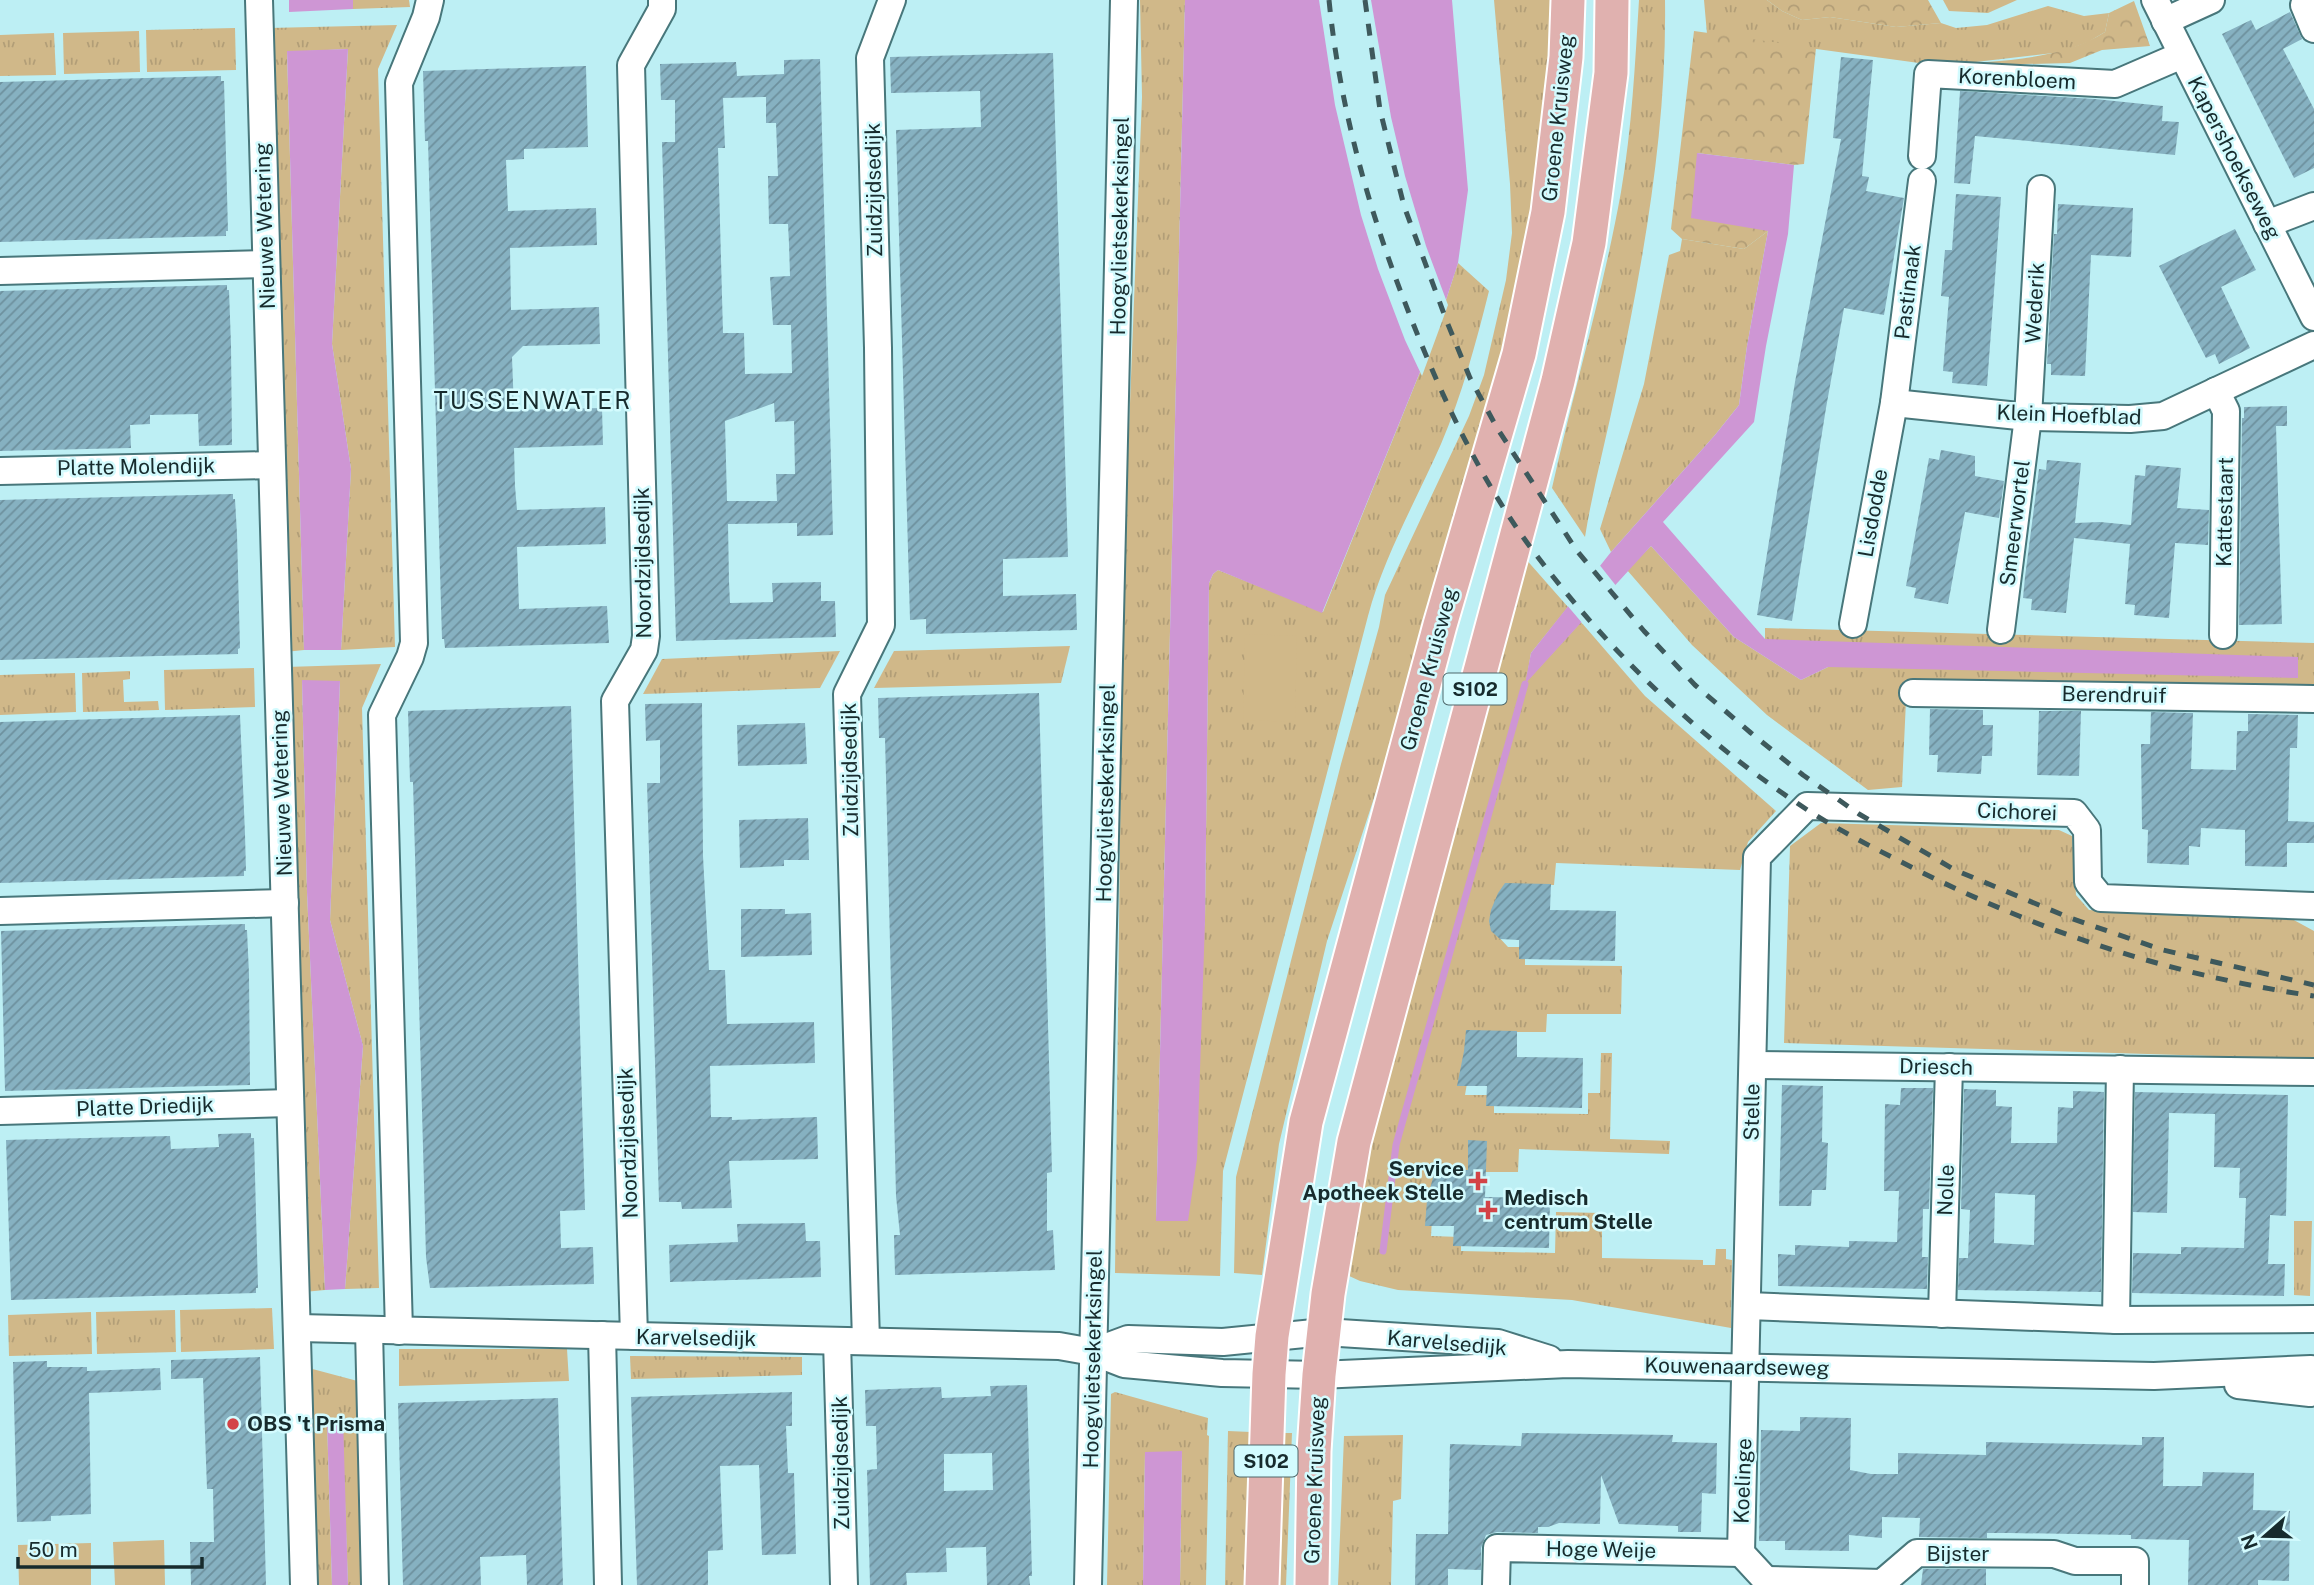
<svg xmlns="http://www.w3.org/2000/svg" width="2314" height="1585" viewBox="0 0 2314 1585" font-family="'Public Sans',sans-serif">
  <defs>
    <pattern id="grass-tufts" width="24" height="20" patternUnits="userSpaceOnUse" patternTransform="scale(1.75)"><rect width="24" height="20" fill="#d0b889"/><path d="M3 7l-1-3M5 7V3M7 7l1-3M15 17l-1-3M17 17v-4M19 17l1-3" fill="none" stroke="#b29e77"/></pattern>
    <pattern id="forest-crowns" width="20" height="18" patternUnits="userSpaceOnUse" patternTransform="scale(1.75)"><rect width="20" height="18" fill="#d0b889"/><path d="M2 6a3 3 0 1 1 6 0M12 15a3 3 0 1 1 6 0" fill="none" stroke="#b29e77"/></pattern>
    <pattern id="building-hatch" width="6" height="6" patternUnits="userSpaceOnUse" patternTransform="scale(1.75)"><rect width="6" height="6" fill="#86b1c1"/><path d="M-1 1l2-2M0 6l6-6M5 7l2-2" fill="none" stroke="#6d909d"/></pattern>
  </defs>
  <rect width="100%" height="100%" fill="#bdeff4"/>
  <!-- grass -->
  <g fill="url(#grass-tufts)">
    <path d="M353,0h56l1,7 -57,2z"/>
    <path d="M1140,0h45l-29,1221 49,-300 4,-338 4,-9 5,-4 105,42 110,-272 25,-77 31,28c-13,52 -27,104 -48,153 -25,57 -57,112 -73,172l-145,555 -3,105 -105,-3 8,-691 19,-485z"/>
    <path d="M1494,0h60l-3,53 -13,117 -22,124 -21,89 -98,345 -70,213 -48,203 -17,131 -28,-2 2,-96 105,-413 38,-137 6,-32 84,-179 15,-41 22,-95 6,-47 -2,-49z"/>
    <path d="M1639,0h26c2,132 -22,262 -49,391 -10,49 -23,96 -31,146l-33,-49c22,-99 51,-196 69,-296 11,-64 14,-128 18,-192z"/>
    <path d="M1704,0h63l15,11 20,9 28,-3 66,10 45,-4 15,5 31,-3 61,-19 36,10 25,-3 -4,19 -17,10 -26,10 -121,14 -234,-32z"/>
    <path d="M1943,0h74l-29,13 -39,-2z"/>
    <path d="M397,25l-19,44 17,578 -54,3 10,-181 -19,-125 16,-295 -61,3 17,598 -19,2 -16,-624z"/>
    <path d="M235,28l1,42 -89,2 -1,-42z"/>
    <path d="M139,31l1,41 -76,2 -1,-41z"/>
    <path d="M54,33l2,42 -56,1v-41z"/>
    <path d="M1768,231l-21,115 -8,59 -24,30 -104,117 -11,-23 44,-145 25,-129 11,-4 2,-12 62,10z"/>
    <path d="M1651,546l83,91 67,43 27,-13 470,-9 -533,-18v-12l549,15v49l-407,-13 -5,108 -34,3 -101,-75 -75,-70 -65,-75z"/>
    <path d="M1524,557l44,50 -37,46 -5,29 55,-60 64,74 131,115 -28,31 -8,28 -184,-7 -2,22 -45,-1 -13,50 12,13h17v18l97,1 -1,48h-74l-1,18h-75v28l-6,35h29v18l94,1v-21h12l1,-40h11l-2,86 60,2 -1,13 -150,-5 -1,23h-78l-7,29 -2,35 30,1v14l94,2 1,-41 46,1v45l101,2v5h12l1,-16h10v10l6,1 -1,68 -159,-28 -174,-10 -38,-9 -13,-6 21,-130z"/>
    <path d="M1070,646l-9,37 -187,5 20,-37z"/>
    <path d="M840,651l-20,37 -177,6 19,-35z"/>
    <path d="M381,664l-19,44 17,580 -34,1 18,-243 -33,-126 10,-239h-38l5,211 18,398 -21,2 -18,-625z"/>
    <path d="M254,668l1,39 -90,3 -1,-40z"/>
    <path d="M130,671v8l-7,1 1,22 34,-1 1,9 -76,2 -1,-39z"/>
    <path d="M75,673l1,39 -76,3v-40z"/>
    <path d="M1821,823l238,7 13,6 4,59 13,15 203,9 22,12v128l-530,-16 6,-197z"/>
    <path d="M2294,1221h18l-2,75 -16,-1z"/>
    <path d="M272,1308l2,41 -93,3 -1,-42z"/>
    <path d="M175,1310l1,42 -79,2 -1,-42z"/>
    <path d="M91,1312l1,42 -83,2 -1,-41z"/>
    <path d="M399,1349h168l2,32 -170,5z"/>
    <path d="M630,1356l172,1v18l-171,4z"/>
    <path d="M305,1367l60,16 1,22 -9,1 5,179h-14l-6,-167 -15,2 5,165h-21z"/>
    <path d="M1115,1392l93,26 -1,17 2,1 -3,149h-26l2,-133h-37l-2,133h-36l4,-191z"/>
    <path d="M1228,1431l23,1 -4,153h-22z"/>
    <path d="M1280,1433h12l-6,152h-9z"/>
    <path d="M1403,1435l-2,64 -8,2 -2,84h-53l6,-149z"/>
  </g>
  <!-- forest -->
  <g fill="url(#forest-crowns)">
    <path d="M1767,0h161l13,23 -45,4 -66,-10 -28,3 -20,-9z"/>
    <path d="M2134,1l16,45 -48,4 -32,13 -129,3c55,-6 116,-4 164,-34l4,-19z"/>
    <path d="M1694,31l122,17 -12,116 -10,1 -97,-12 71,78 -24,18 -62,-10 -11,-10z"/>
  </g>
  <!-- pitch -->
  <g fill="#d0b889">
    <path d="M1245,634l52,2 -2,86 -52,-2z"/>
    <path d="M164,1540l1,45h-50l-2,-43z"/>
    <path d="M91,1543v42h-72l-1,-40z"/>
  </g>
  <!-- water -->
  <g fill="#ce96d4">
    <path d="M289,0h64v9l-64,3z"/>
    <path d="M1185,0h267l16,190 -10,73 -25,77 -111,273 -104,-43 -5,4 -4,9 -4,338 -8,238 -9,62h-32z"/>
    <path d="M348,49l-16,295 19,125 -10,181h-37l-17,-599z"/>
    <path d="M1697,153l97,12 -6,69 -22,112 -12,76 -91,100 102,117 533,18v21l-470,-11 -27,13 -67,-43 -83,-91 -126,138 6,-31 80,-101 104,-117 24,-30 8,-59 21,-115 -77,-13z"/>
    <path d="M302,680l38,1 -10,239 33,126 -18,243 -20,1 -18,-398z"/>
    <path d="M343,1418l5,167h-16l-5,-165z"/>
    <path d="M1182,1451l-2,134h-37l2,-133z"/>
  </g>
  <!-- pier -->
  <g fill="#bdeff4">
    <path d="M1319,0h52l20,117 14,59 21,70 22,59 -26,71 -17,-36 -27,-71 -17,-54 -26,-110z"/>
    <path d="M1598,563l19,24 -34,37 -17,-20z"/>
  </g>
  <g fill="none" stroke-linecap="round" stroke-linejoin="round">
    <!-- stream -->
    <path stroke="#ce96d4" stroke-width="7" d="M1383,1251l13,-106 129,-461"/>
  </g>
  <!-- building -->
  <g fill="url(#building-hatch)" fill-rule="evenodd">
    <path d="M2290,12l12,27 -19,10 31,60v59l-20,10 -72,-144 29,-14 5,10z"/>
    <path d="M1053,53l15,504 -65,2v37l73,-2 1,36 -151,4v-15l-16,1 -14,-490 85,-3 -1,-36 -89,2 -1,-36z"/>
    <path d="M1841,57l32,3 -11,116 7,1 -3,14 38,7 -20,117 -40,-7 -18,100 -34,213 -35,-6 38,-233 46,-243 -8,-1z"/>
    <path d="M820,59l13,476 -36,1v-13l-69,1 1,57 1,22 43,-1 -1,-19 49,-1v19h14l1,36 -160,4 -14,-499h13v-42h-14l-1,-36 76,-2 1,14 47,-2v-14zM766,97v26h10l2,53h-10l1,48h19l1,20 1,32 -20,1 3,48h18l1,48 -47,1 -1,-41h-21l-5,-185h7l-2,-50zM774,403l1,19 19,-1 1,53h-19l1,27h-50l-2,-80z"/>
    <path d="M586,66l2,81 -64,2v10l-18,1 2,51 88,-3 1,37 -87,3 1,62 88,-3 1,37 -77,2 -11,11 2,53 88,-2 1,37 -89,3 1,38 2,24 88,-3 1,37 -89,3 2,62 88,-3 2,37 -164,5 -1,-9h-2l-1,-33 -13,-465h-3l-2,-70z"/>
    <path d="M221,76v5h3l4,150h-2v5l-226,6v-160z"/>
    <path d="M1960,91l135,8 68,7 -1,15 17,1 -4,33 -200,-19 -5,48 -16,-1z"/>
    <path d="M1956,194l45,3 -14,189 -35,-3 1,-11 -10,-1 6,-74 -8,-1 4,-46h7z"/>
    <path d="M2058,204l75,4 -2,49 -40,-2 -6,121 -34,-1v-11h-4l7,-130h3z"/>
    <path d="M2235,229l21,41 -35,17 29,61 -31,16 -4,-10 -9,4 -47,-92z"/>
    <path d="M227,285v5h2l2,55 1,100 -33,1 -1,-32 -48,1v9l-20,1 1,23 -131,3v-160z"/>
    <path d="M2287,406v20h-11l6,198 -43,1 3,-207h2v-11z"/>
    <path d="M1941,450l34,6v20l29,5 -5,37 -34,-6 -17,92 -34,-6 2,-10 -10,-2 23,-128 10,2z"/>
    <path d="M2047,460l34,3 -6,60 25,-1 31,3 4,-50 10,1 1,-11 35,3 -4,40 32,2 -1,35 -33,-2 -6,75 -35,-3 1,-10 -10,-1 5,-60 -56,-6 -8,75 -35,-3 1,-11 -9,-1 2,-21 14,-108 7,1z"/>
    <path d="M233,494v5h2l2,35 3,114 -2,1v5l-238,6v-160z"/>
    <path d="M1039,693l13,479 -5,1v58l6,-1 2,40 -160,5 -1,-40h6l-4,-39 -10,-419 -1,-39h-6l-1,-40z"/>
    <path d="M702,703l1,153 6,114h16l2,54 87,-2 1,41 -105,3 1,51h21v3l85,-3 1,42 -89,2 3,47 -50,1 -1,-7h-22l-12,-419h13v-43l-14,1 -1,-37z"/>
    <path d="M571,706l14,504 -25,1 1,37 32,-1 1,37 -164,4 -4,-31 -13,-475h-3l-2,-71z"/>
    <path d="M1930,709l53,1v15h10l-1,31h-10l-1,18 -44,-2 1,-17h-9z"/>
    <path d="M2039,711h42l-2,65 -42,-1z"/>
    <path d="M2151,712l42,1 -2,56 45,1 1,-39h11v-17l50,1 -1,33h-7l-2,73 26,1v21h-27v24l-42,-1v-36l-44,-2 -1,19 -11,-1v19l-42,-2 1,-33 -6,-1 -1,-85h9z"/>
    <path d="M240,715l5,119 1,37h-2v5l-244,7v-161z"/>
    <path d="M805,723l2,41 -69,2 -1,-41z"/>
    <path d="M808,818l1,42h-25v6l-44,2 -1,-48z"/>
    <path d="M1505,883l46,1 -1,26 66,1 -1,50 -96,-2v-19l-19,-1 -9,-8 -2,-10 2,-11 7,-17z"/>
    <path d="M741,909h44v5l26,-1 1,42 -71,2z"/>
    <path d="M245,924v6h2l2,44 1,111 -245,6 -4,-160z"/>
    <path d="M1466,1030l51,1v26l66,1 -1,50 -96,-2 1,-20h-30l7,-35z"/>
    <path d="M1782,1085l41,1 -1,56 6,1 -2,47h-14l-1,16h-32z"/>
    <path d="M1901,1088h32l-4,121h-6l-1,48h6l-1,32 -149,-3v-32l17,1v-10l54,2v-6l48,1 2,-51h-15l1,-87 15,1z"/>
    <path d="M1964,1089l32,1v16l16,1 -1,36h46l1,-36 15,1v-17l31,1 -3,200 -143,-2 1,-32h9l2,-48 -9,-1zM1995,1193l40,2 -1,50 -40,-2z"/>
    <path d="M2135,1092l153,3 -2,121 -16,-1 -2,49h17l-1,32 -152,-3 1,-40 48,1v-7l63,1 2,-50h-7l1,-30 -26,-1 1,-53 -46,-1 -2,100 -34,-1z"/>
    <path d="M251,1133v5h3l4,150h-2v5l-245,7 -5,-160 164,-4 1,13 48,-2 -1,-13z"/>
    <path d="M1468,1140l19,1 -2,56 65,1 -1,50 -96,-2 1,-20h-29l2,-26 8,-30h33z"/>
    <path d="M805,1223l1,18h14l1,36 -151,5 -1,-37 69,-3 -1,-18z"/>
    <path d="M260,1357l6,228h-75l-1,-43h24l-1,-53h-6l-4,-111 -32,1v-19z"/>
    <path d="M47,1361v6h40v4l73,-3 1,22 -72,3 2,121 -40,2v5l-34,1 -4,-160z"/>
    <path d="M1027,1385l5,191h-3l1,9h-43l-1,-38 -40,1 1,24 -41,1 1,12h-37l-3,-115 10,-1 -1,-43h-10l-1,-36 76,-3 1,11 49,-2 -1,-10zM992,1453l1,37 -49,1v-37z"/>
    <path d="M792,1392v34h-6l2,47h6l2,81 -34,1 -3,-90 -39,1 3,84 -15,1v34h-71l-6,-188z"/>
    <path d="M558,1398l5,187h-36l-1,-30 -46,2 1,28h-78l-5,-182z"/>
    <path d="M1800,1417l51,1 -1,52 21,4h27v-21l88,2v-13l156,3v-8h22l-1,49h39l1,-14 51,1 -1,37 37,1 -1,70 -31,-1v5h-70l1,-45 -58,-1v-4l-121,-2h-23v5l-68,-1 1,-19 -38,-1v21l-33,-3v16l-64,-1v-9h-26l2,-111 39,1z"/>
    <path d="M1522,1433l151,2 -1,7 45,1 -1,51 -14,-1 -1,39h-23v-6l-59,-2 -18,-49 -1,49 -41,-1 -11,4h-10v6l-41,-1 -11,3 -5,13v22l-33,-1v16h-33l1,-51h32l2,-90 71,2z"/>
    <path d="M1923,1569h63v16h-65z"/>
  </g>
  <g fill="none" stroke-linecap="round" stroke-linejoin="round">
    <!-- minor casing -->
    <g stroke="#48777b" stroke-width="30">
      <g id="minor">
        <path d="M259,0l45,1585"/>
        <path d="M2155,0l159,317"/>
        <path d="M2304,5l10,24"/>
        <path d="M2165,21l46,-21"/>
        <path d="M1922,156l6,-82 187,10 67,-29"/>
        <path d="M2267,224l47,-18"/>
        <path d="M0,271l266,-7"/>
        <path d="M2216,391l10,20 -3,224"/>
        <path d="M1894,403l134,14 102,2 33,-3 151,-71"/>
        <path d="M0,471l272,-6"/>
        <path d="M1853,624l41,-221 28,-222"/>
        <path d="M2001,630l27,-213 13,-228"/>
        <path d="M1913,693l401,6"/>
        <path d="M0,911l285,-8"/>
        <path d="M1753,1065l561,7"/>
        <path d="M0,1111l290,-8"/>
        <path d="M1748,1306l368,14 198,-1"/>
        <path d="M1942,1314l7,-247"/>
        <path d="M2116,1320l4,-251"/>
        <path d="M299,1328l760,18 34,6 31,12 98,9 97,2 249,-11 586,12 157,-7"/>
        <path d="M369,1330l6,255"/>
        <path d="M399,1331l-17,-616 28,-58 4,-14 -15,-560 27,-66 4,-17"/>
        <path d="M602,1335l6,250"/>
        <path d="M634,1336l-19,-635 29,-51 2,-14 -15,-571 31,-56v-9"/>
        <path d="M837,1341l7,244"/>
        <path d="M866,1341l-19,-647 34,-69 -3,-277 -8,-290 22,-58"/>
        <path d="M1093,1352l35,-13 95,3 101,-10 174,11 51,16"/>
        <path d="M2238,1385l72,8"/>
        <path d="M1766,1580l116,3 35,-30 137,1 21,7h60v24"/>
        <path d="M1088,1585l36,-1585"/>
        <path d="M1496,1585l1,-37 244,5"/>
        <path d="M1766,1585v-5l-25,-27 16,-696 50,-51 267,7 13,17 1,52 13,16 213,8"/>
      </g>
    </g>
    <!-- major casing -->
    <g stroke="#fff" stroke-width="37">
      <g id="major">
        <path d="M1262,1585l7,-211 3,-38 34,-214 134,-497 79,-271 29,-142 18,-155 2,-57"/>
        <path d="M1312,1585l2,-134 5,-76 9,-81 26,-152 204,-761 31,-138 22,-170 1,-73"/>
      </g>
    </g>
    <!-- minor -->
    <use href="#minor" stroke="#fff" stroke-width="26"/>
    <!-- major -->
    <use href="#major" stroke="#e0b1af" stroke-width="33"/>
    <!-- rail -->
    <g stroke="#3e595c" stroke-width="5" stroke-dasharray="12 12" stroke-linecap="butt">
      <path d="M1329,0c10,101 37,201 73,295 34,89 74,180 132,257 73,97 161,183 263,251 38,26 79,46 120,67 129,64 254,105 397,126"/>
      <path d="M1365,0l15,110 24,96 43,116 23,56 27,50 80,123 67,80 51,54 56,48 52,42 56,39 96,56 115,48 93,32 151,35"/>
    </g>
  </g>
  <!-- markers -->
  <g fill="#d34347" stroke="#d3fbfe" stroke-width="2.5">
    <path d="M1474.5 1170.5h7v7h7v7h-7v7h-7v-7h-7v-7h7z"/>
    <path d="M1484.5 1199.5h7v7h7v7h-7v7h-7v-7h-7v-7h7z"/>
    <circle cx="233" cy="1424" r="7"/>
  </g>
  <g text-anchor="middle" stroke-width="5" stroke-linejoin="round" paint-order="stroke">
    <!-- shield labels -->
    <g fill="#d3fbfe" stroke="#4f696c" stroke-width="2">
      <rect x="1443.5" y="673.5" width="63" height="31" rx="5"/>
      <rect x="1234.5" y="1445.5" width="63" height="31" rx="5"/>
    </g>
    <g font-size="19" font-weight="bold" fill="#172b2d">
      <text x="1475" y="696">S102</text>
      <text x="1266" y="1468">S102</text>
    </g>
    <!-- street labels -->
    <g font-size="21" fill="#172b2d" stroke="#d3fbfe">
      <text transform="translate(2017 79) rotate(3)" y="7">Korenbloem</text>
      <text transform="translate(1558 118) rotate(-84)" y="7">Groene Kruisweg</text>
      <text transform="translate(2234 158) rotate(63)" y="7">Kapershoekseweg</text>
      <text transform="translate(874 190) rotate(-91)" y="7">Zuidzijdsedijk</text>
      <text transform="translate(265 226) rotate(-92)" y="7">Nieuwe Wetering</text>
      <text transform="translate(1120 226) rotate(-89)" y="7">Hoogvlietsekerksingel</text>
      <text transform="translate(1908 292) rotate(-83)" y="7">Pastinaak</text>
      <text transform="translate(2035 303) rotate(-87)" y="7">Wederik</text>
      <text transform="translate(2069 415) rotate(2)" y="7">Klein Hoefblad</text>
      <text transform="translate(136 467) rotate(-1)" y="7">Platte Molendijk</text>
      <text transform="translate(2225 512) rotate(-89)" y="7">Kattestaart</text>
      <text transform="translate(1873 513) rotate(-80)" y="7">Lisdodde</text>
      <text transform="translate(2015 523) rotate(-83)" y="7">Smeerwortel</text>
      <text transform="translate(643 563) rotate(-91)" y="7">Noordzijdsedijk</text>
      <text transform="translate(1429 669) rotate(-75)" y="7">Groene Kruisweg</text>
      <text transform="translate(2114 695) rotate(1)" y="7">Berendruif</text>
      <text transform="translate(850 770) rotate(-91)" y="7">Zuidzijdsedijk</text>
      <text transform="translate(282 793) rotate(-92)" y="7">Nieuwe Wetering</text>
      <text transform="translate(1106 793) rotate(-89)" y="7">Hoogvlietsekerksingel</text>
      <text transform="translate(2017 812) rotate(2)" y="7">Cichorei</text>
      <text transform="translate(1936 1067) rotate(1)" y="7">Driesch</text>
      <text transform="translate(145 1107) rotate(-2)" y="7">Platte Driedijk</text>
      <text transform="translate(1752 1112) rotate(-89)" y="7">Stelle</text>
      <text transform="translate(628 1143) rotate(-92)" y="7">Noordzijdsedijk</text>
      <text transform="translate(1946 1190) rotate(-88)" y="7">Nolle</text>
      <text transform="translate(696 1338) rotate(1)" y="7">Karvelsedijk</text>
      <text transform="translate(1447 1343) rotate(5)" y="7">Karvelsedijk</text>
      <text transform="translate(1093 1359) rotate(-89)" y="7">Hoogvlietsekerksingel</text>
      <text transform="translate(1737 1367) rotate(1)" y="7">Kouwenaardseweg</text>
      <text transform="translate(841 1463) rotate(-91)" y="7">Zuidzijdsedijk</text>
      <text transform="translate(1315 1480) rotate(-88)" y="7">Groene Kruisweg</text>
      <text transform="translate(1743 1481) rotate(-88)" y="7">Koelinge</text>
      <text transform="translate(1601 1550) rotate(1)" y="7">Hoge Weije</text>
      <text x="1958" y="1561">Bijster</text>
    </g>
    <!-- poi labels -->
    <g font-size="21" font-weight="bold" fill="#172b2d" stroke="#d3fbfe" text-anchor="start">
      <text x="1464" y="1176" text-anchor="end">Service<tspan x="1464" dy="24">Apotheek Stelle</tspan></text>
      <text x="1504" y="1205">Medisch<tspan x="1504" dy="24">centrum Stelle</tspan></text>
      <text x="247" y="1431">OBS 't Prisma</text>
    </g>
    <!-- quarter labels -->
    <g font-size="24" letter-spacing="2" fill="#172b2d" stroke="#d3fbfe">
      <text x="533" y="409">TUSSENWATER</text>
    </g>
  </g>
  <!-- north arrow -->
  <g transform="translate(2265 1536) rotate(250)" stroke="#d3fbfe" stroke-width="5" paint-order="stroke">
  <path d="M0-5L12 26L0 18L-12 26Z" fill="#172b2d"/>
  <text y="-10" font-size="19" font-weight="bold" text-anchor="middle" fill="#172b2d">N</text>
  </g>
  <!-- scale -->
  <path d="M18 1557v10h184v-10" fill="none" stroke="#172b2d" stroke-width="3.5"/>
  <text x="28" y="1557" font-size="21" fill="#172b2d" stroke="#d3fbfe" stroke-width="5" paint-order="stroke">50 m</text>
</svg>
